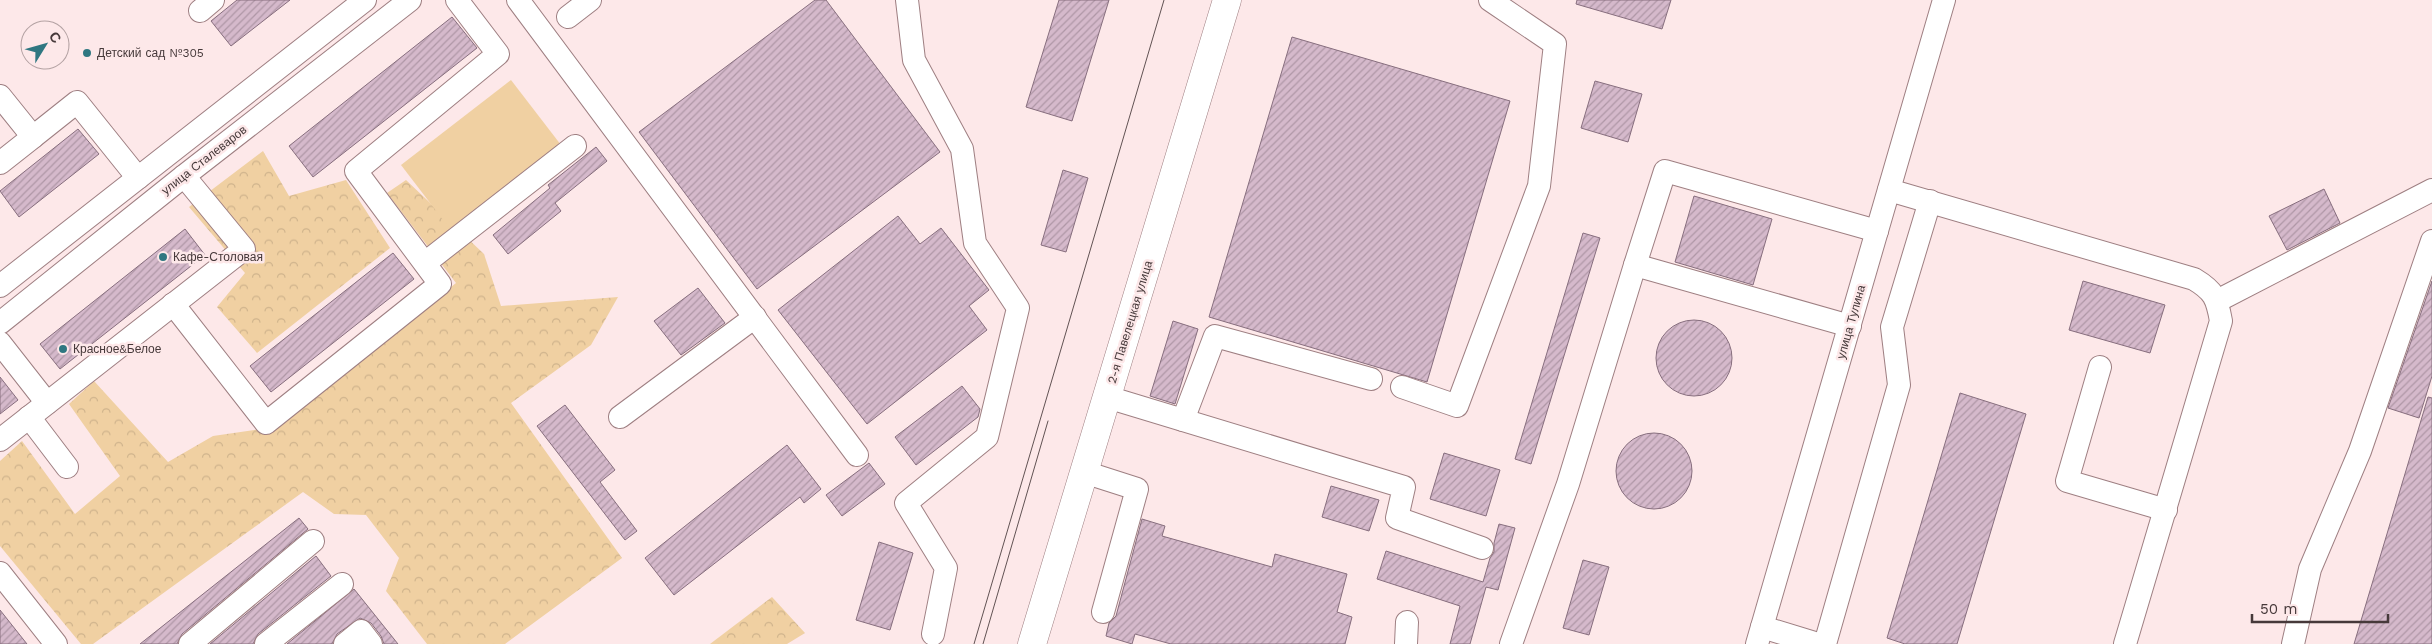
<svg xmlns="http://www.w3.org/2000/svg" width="2432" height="644" viewBox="0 0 2432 644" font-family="'Work Sans',sans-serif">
  <defs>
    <pattern id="forest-crowns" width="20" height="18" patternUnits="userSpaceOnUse" patternTransform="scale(1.25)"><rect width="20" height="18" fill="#f0d0a2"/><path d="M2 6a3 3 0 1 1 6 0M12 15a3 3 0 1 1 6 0" fill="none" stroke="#cfb38c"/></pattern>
    <pattern id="building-hatch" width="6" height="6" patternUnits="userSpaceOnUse" patternTransform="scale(1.25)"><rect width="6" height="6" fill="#d5b9cb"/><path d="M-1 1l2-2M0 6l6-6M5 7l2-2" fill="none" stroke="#af97a6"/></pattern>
  </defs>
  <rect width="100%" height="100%" fill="#fde8e9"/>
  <!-- forest -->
  <g fill="url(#forest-crowns)">
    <path d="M263,151l26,45 57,-16 44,68 -133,105 -40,-46 28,-34 -56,-66z"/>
    <path d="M406,180l78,74 17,52 117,-9 -27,48 -80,58 111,155 -117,86h-78l-41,-53 13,-33 -33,-43 -32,-1 -31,-22 -210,152h-12l-81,-98v-85l22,-20 53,73 45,-38 -51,-72 25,-23 74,81 45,-26 62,-9 181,-144 -69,-90z"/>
    <path d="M772,597l33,36 -18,11h-77z"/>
  </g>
  <!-- pitch -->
  <path fill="#f0d0a2" d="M511,80l50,65 -111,84 -49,-64z"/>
  <!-- building -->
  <g fill="url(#building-hatch)" stroke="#876e7e">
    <path d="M237,0h53l-59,46 -20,-25z"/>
    <path d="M815,0h11l114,152 -183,137 -118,-157z"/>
    <path d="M1059,0h50l-37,121 -46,-14z"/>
    <path d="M1577,0h94l-9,29 -86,-25z"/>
    <path d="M452,17l25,31 -164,129 -24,-31z"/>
    <path d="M1292,37l218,64 -83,281 -218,-65z"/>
    <path d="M1595,81l47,13 -14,48 -47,-14z"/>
    <path d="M78,129l21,25 -80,63 -19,-26z"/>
    <path d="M596,147l11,14 -52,42 6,8 -53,43 -15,-19 57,-47 -2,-3z"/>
    <path d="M1063,170l25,8 -22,74 -25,-7z"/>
    <path d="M2324,189l16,34 -53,27 -18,-34z"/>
    <path d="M1694,196l78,23 -19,66 -78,-23z"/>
    <path d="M898,216l22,28 21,-16 48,62 -20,16 18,24 -120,94 -89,-114z"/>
    <path d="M185,229l20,26 -145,114 -20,-25z"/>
    <path d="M1583,233l17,5 -69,226 -16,-5z"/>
    <path d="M393,253l21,26 -143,113 -21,-26z"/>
    <path d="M2083,281l82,24 -15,48 -81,-23z"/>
    <path d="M2432,281v95l-13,42 -31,-10z"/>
    <path d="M698,288l27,35 -44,32 -27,-34z"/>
    <circle cx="1694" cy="358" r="38"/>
    <path d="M1173,321l25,8 -23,75 -25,-8z"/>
    <path d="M0,377l18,23 -18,14z"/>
    <path d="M962,386l18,23 -2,8 -62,48 -21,-28z"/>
    <path d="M1960,393l66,21 -69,230h-52l-18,-6z"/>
    <path d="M2428,397l4,1v246h-78z"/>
    <path d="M565,405l50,65 -15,12 37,49 -12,9 -88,-114z"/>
    <circle cx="1654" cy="471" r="38"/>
    <path d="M787,445l34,44 -17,14 -4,-6 -126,98 -29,-37z"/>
    <path d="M1444,453l56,17 -14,46 -56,-17z"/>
    <path d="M869,463l16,21 -43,32 -16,-21z"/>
    <path d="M1331,486l48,14 -10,31 -47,-14z"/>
    <path d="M299,518l9,11 -126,105 -5,10h-37z"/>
    <path d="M1142,519l23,7 -3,10 110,31 3,-13 72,20 -10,38 15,5 -7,27h-174l-36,-10 -3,10 -26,-8 3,-13 7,-7z"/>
    <path d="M1499,524l16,4 -17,62 -12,-3 -16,57h-20l10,-38 -83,-27 9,-28 97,31 7,-24 4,-6v-9z"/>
    <path d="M879,542l34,11 -23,77 -34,-10z"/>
    <path d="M316,556l15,20 -73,58 -5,10h-43z"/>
    <path d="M1583,560l26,7 -20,68 -26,-7z"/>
    <path d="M354,589l44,55h-14l-3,-8 -10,-13 -11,-5 -23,16 -5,10h-45z"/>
    <path d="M0,610l27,34h-27z"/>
  </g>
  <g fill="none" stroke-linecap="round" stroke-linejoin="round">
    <!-- minor casing -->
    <g stroke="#9e7f82" stroke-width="24">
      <g id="minor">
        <path d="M518,0l339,455"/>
        <path d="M907,0l7,60 48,89 13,94 43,65 -31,129 -81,66 40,65 -13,66"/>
        <path d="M200,11l13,-11"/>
        <path d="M568,17l22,-17"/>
        <path d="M0,96l33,41 44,-35 61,76"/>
        <path d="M0,163l33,-26"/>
        <path d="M1889,190l305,89c20,12 23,19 27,42l-96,323"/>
        <path d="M425,263l150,-117"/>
        <path d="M1635,265l30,-94 212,60"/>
        <path d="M0,286l365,-286"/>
        <path d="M2217,301l215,-111"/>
        <path d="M173,304l93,119 174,-139 -84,-113 142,-117 -41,-54"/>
        <path d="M0,323l184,-147 226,-176"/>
        <path d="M0,343l47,60"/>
        <path d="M2100,367l-33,114 99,29"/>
        <path d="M1402,387l55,19 82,-220 16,-142 -65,-44"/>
        <path d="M1107,397l297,90 -7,31 85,30"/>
        <path d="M29,417l38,50"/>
        <path d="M620,417l135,-100"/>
        <path d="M1183,420l32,-84 156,43"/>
        <path d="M0,440l244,-191 -60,-73"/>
        <path d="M1084,472l53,17 -34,123"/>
        <path d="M0,573l56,71"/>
        <path d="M1762,627l56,17"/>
        <path d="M190,644l123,-103"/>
        <path d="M266,644l76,-60"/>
        <path d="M345,644l16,-13 10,13"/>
        <path d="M1406,644l1,-22"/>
        <path d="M1511,644l57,-160 67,-219 215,61"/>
        <path d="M1757,644l187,-644"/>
        <path d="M1825,644l74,-259 -7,-58 38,-126"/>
        <path d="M2293,644l17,-75 50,-118 72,-210"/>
      </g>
    </g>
    <!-- major casing -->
    <g stroke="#9e7f82" stroke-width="29">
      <path id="major" d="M1032,644l195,-644"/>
    </g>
    <!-- minor -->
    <use href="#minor" stroke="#fff" stroke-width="22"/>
    <!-- major -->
    <use href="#major" stroke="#fff" stroke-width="28"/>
    <!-- tram -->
    <g stroke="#615253" stroke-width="1">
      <path d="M974,644l190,-644"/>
      <path d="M983,644l65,-223"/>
    </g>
  </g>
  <!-- markers -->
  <g fill="#2f7781" stroke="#fde8e9" stroke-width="2">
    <circle cx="87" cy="53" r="5"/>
    <circle cx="163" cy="257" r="5"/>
    <circle cx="63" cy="349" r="5"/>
  </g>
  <g text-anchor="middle" stroke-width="5" stroke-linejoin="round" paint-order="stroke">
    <!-- poi labels -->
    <g font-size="12" fill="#46393a" stroke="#fde8e9" text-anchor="start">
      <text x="97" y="57">Детский сад №305</text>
      <text x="173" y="261">Кафе-Столовая</text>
      <text x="73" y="353">Красное&amp;Белое</text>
    </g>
    <!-- street labels -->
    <g font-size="12" fill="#46393a" stroke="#fde8e9">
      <text transform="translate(204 160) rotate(-38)" y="4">улица Сталеваров</text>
      <text transform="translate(1130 322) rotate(-73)" y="4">2-я Павелецкая улица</text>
      <text transform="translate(1851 322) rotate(-74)" y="4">улица Тулина</text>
    </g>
  </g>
  <!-- north arrow -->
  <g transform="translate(45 45) rotate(53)"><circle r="24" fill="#fde8e9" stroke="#b4a2a3"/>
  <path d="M0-4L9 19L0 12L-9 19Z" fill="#2f7781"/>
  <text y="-8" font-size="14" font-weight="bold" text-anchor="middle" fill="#46393a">С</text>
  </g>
  <!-- scale -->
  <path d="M2252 614v8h136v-8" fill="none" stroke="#46393a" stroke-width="2.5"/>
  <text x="2260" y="614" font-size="15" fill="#46393a" stroke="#fde8e9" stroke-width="4" paint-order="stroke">50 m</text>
</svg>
